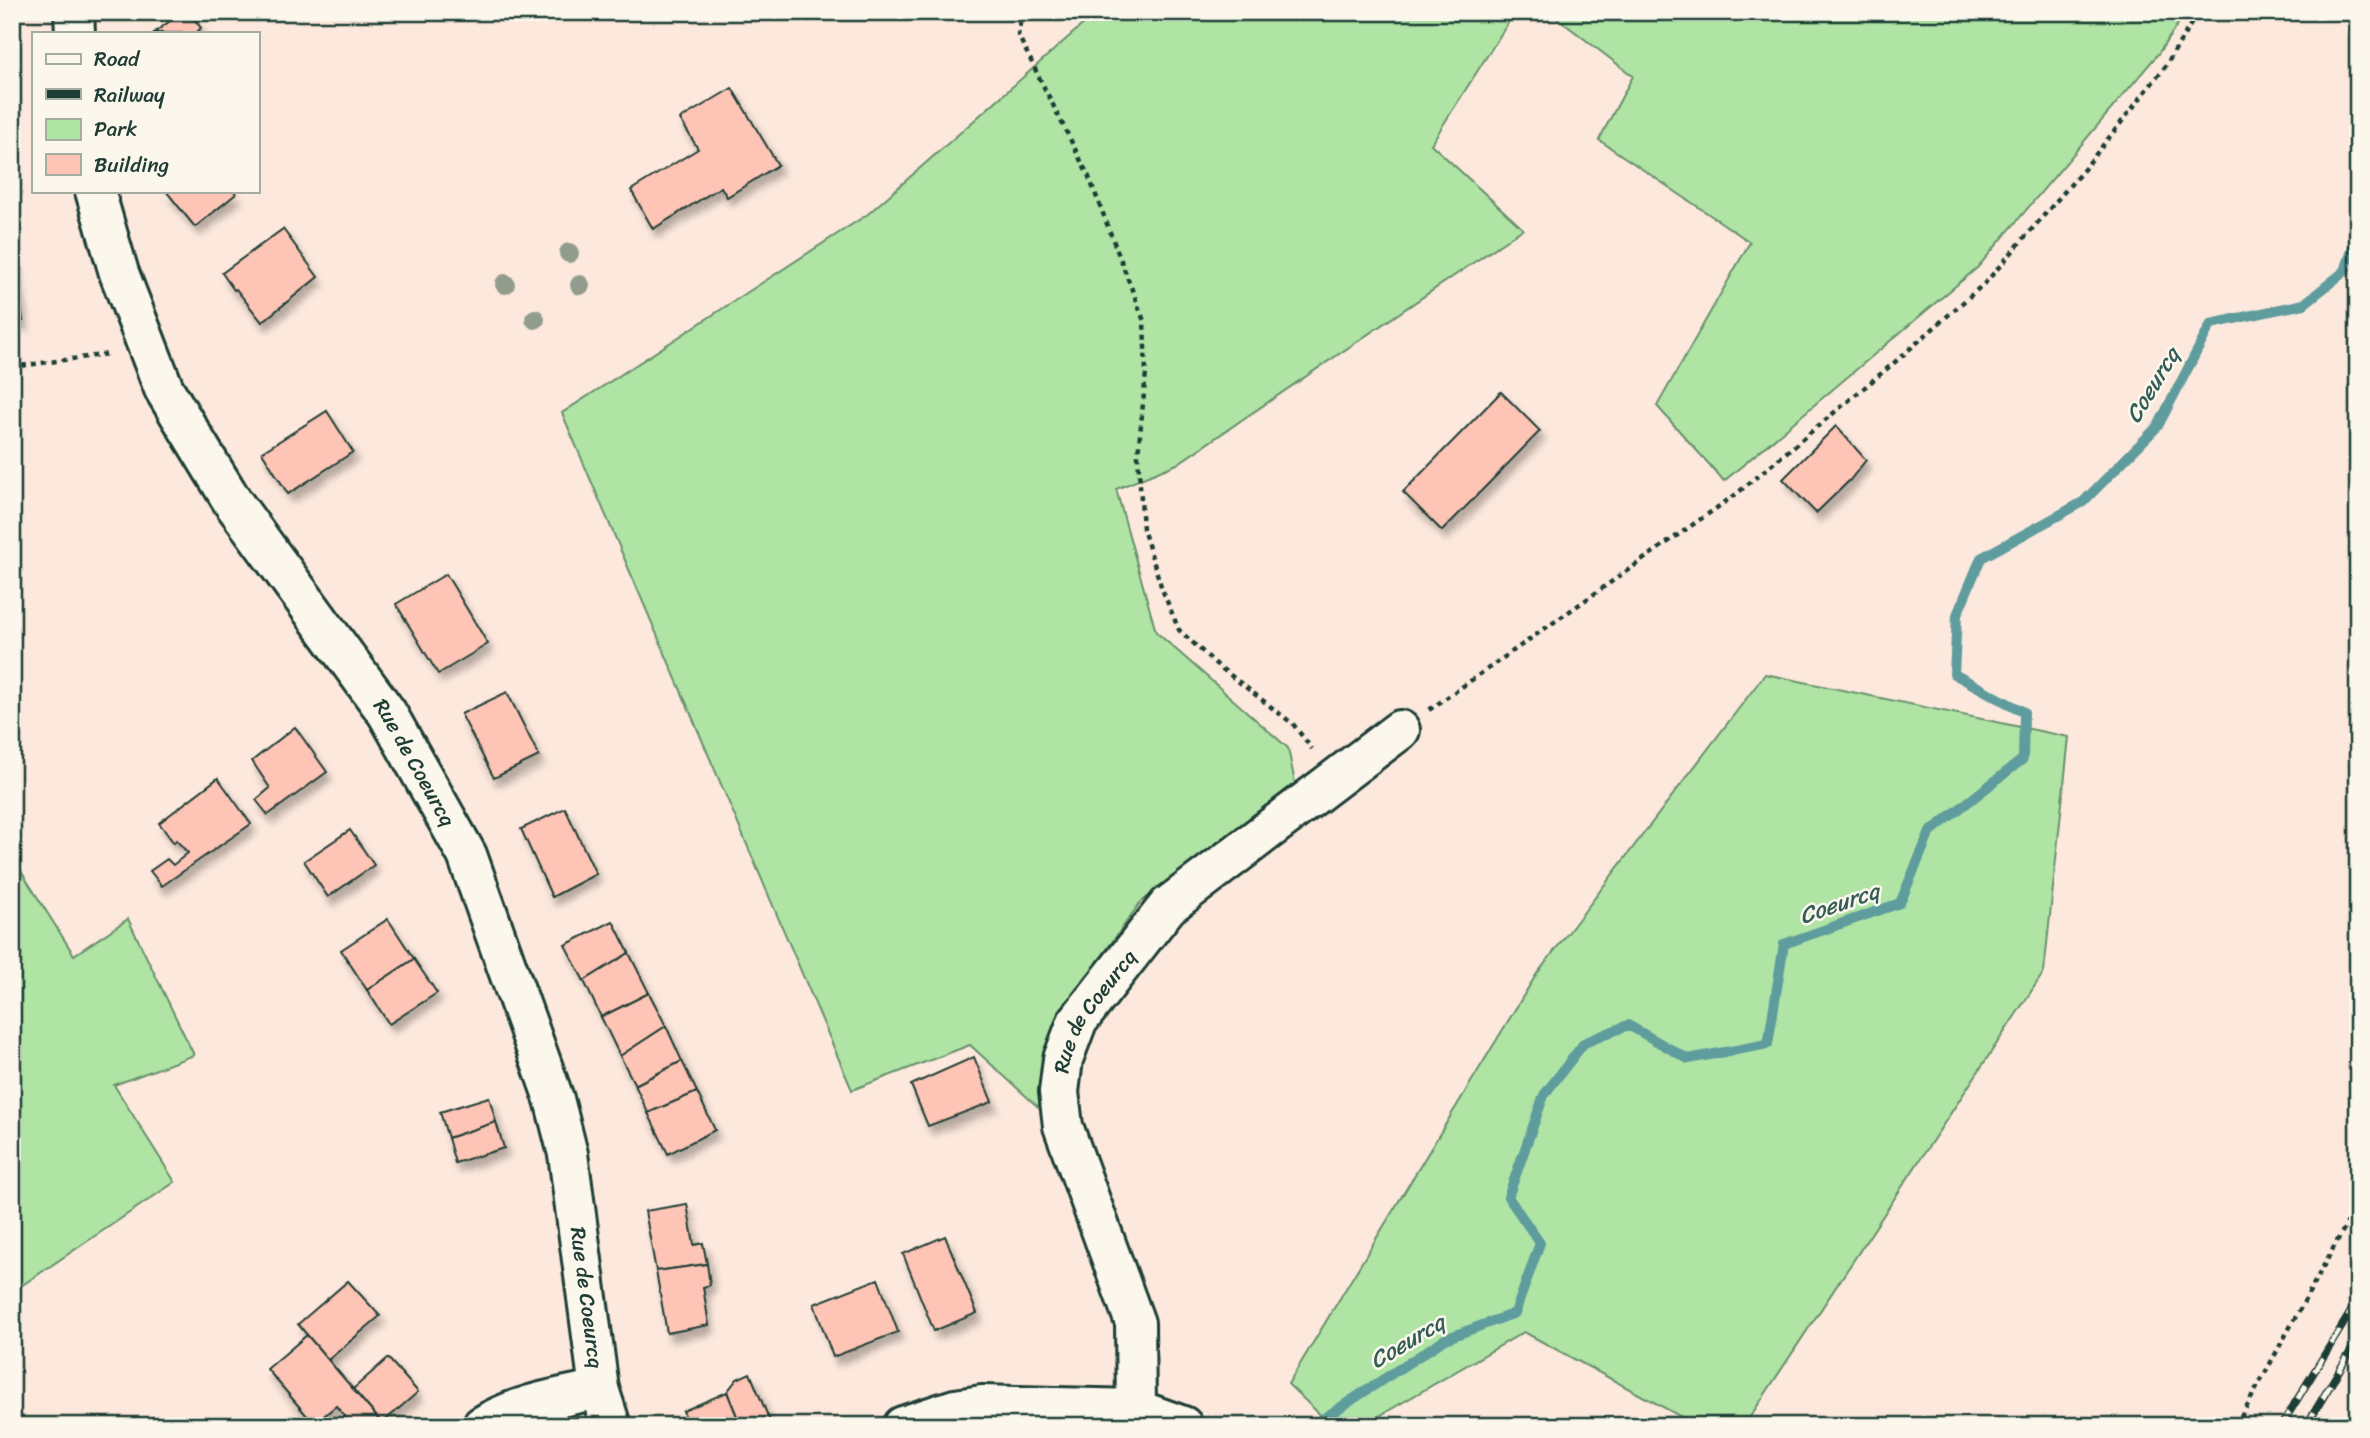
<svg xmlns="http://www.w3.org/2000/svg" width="2370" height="1438" viewBox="0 0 2370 1438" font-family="Sriracha,sans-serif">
  <defs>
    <filter id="shadow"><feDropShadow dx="4.5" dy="8" stdDeviation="3.5" flood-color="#0004"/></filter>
  </defs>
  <rect width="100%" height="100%" fill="#fce8dc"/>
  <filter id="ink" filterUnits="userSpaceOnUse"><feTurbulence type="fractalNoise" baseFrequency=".0143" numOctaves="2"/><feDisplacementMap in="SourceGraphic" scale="14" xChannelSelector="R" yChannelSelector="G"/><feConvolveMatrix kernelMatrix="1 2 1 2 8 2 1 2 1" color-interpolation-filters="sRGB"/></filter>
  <g filter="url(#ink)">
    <!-- green -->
    <g fill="#afe4a5" stroke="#67906c" stroke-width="2">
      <path d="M1097,12h418l-84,132 92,85 -346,235 -61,25 40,143 132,116 7,35 -155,120 -78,109 -24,95 -68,-62 -118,45 -290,-677 306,-199z"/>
      <path d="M1549,12h637l-28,42 -180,213 -254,214 -67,-75 93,-164 -151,-102 34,-64z"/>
      <path d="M1765,674l304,63 -25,235 -300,454h-46l-174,-94 -162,94h-30l-44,-42 248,-409z"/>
      <path d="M12,857l62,98 54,-36 66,136 -80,30 61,97 -163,110z"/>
    </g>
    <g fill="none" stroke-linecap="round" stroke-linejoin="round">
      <!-- stream -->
      <path stroke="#5f9c9d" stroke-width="10" d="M1312,1426l133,-87 70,-26 25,-70 -32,-46 36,-102 40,-52 44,-18 60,34 80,-15 16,-100 116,-41 30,-71 93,-73 1,-47 -70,-38 3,-59 24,-57 102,-56 75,-76 53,-102 93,-20 41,-33 13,-39"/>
    </g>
    <!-- building -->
    <g fill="#fec4b5" stroke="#1f3d34" stroke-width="2" filter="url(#shadow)">
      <path d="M182,12h7l12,16 -3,3 2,2h-46z"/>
      <path d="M732,88l46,77 -51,32 -6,-10 -68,42 -22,-39 67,-41 -18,-30z"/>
      <path d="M166,191h68l2,3 -41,33z"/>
      <path d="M283,229l35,48 -56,45 -26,-33 -2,1 -12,-17z"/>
      <path d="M12,241l11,80 -11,1z"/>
      <path d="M1501,392l39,39 -98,100 -39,-39z"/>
      <path d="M327,411l26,41 -65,42 -26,-42z"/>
      <path d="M1836,426l30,34 -16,20 -34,33 -33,-34z"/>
      <path d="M446,574l42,70 -50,30 -42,-70z"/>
      <path d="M507,692l32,64 -45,22 -33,-64z"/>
      <path d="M295,727l32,45 -59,43 -12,-15 14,-12 -18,-27z"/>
      <path d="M218,778l33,46 -89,62 -12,-15 17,-12 6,6 15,-12 -12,-13 -2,3 -15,-20z"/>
      <path d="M565,808l31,66 -44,23 -31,-68z"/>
      <path d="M350,830l24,35 -46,32 -24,-36z"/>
      <path d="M388,919l26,40 -47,31 -26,-40z"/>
      <path d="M613,921l16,32 -45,28 -19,-36z"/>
      <path d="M629,953l20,40 -48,24 -17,-36z"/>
      <path d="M414,959l23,34 -48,31 -22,-34z"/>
      <path d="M649,993l17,33 -46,30 -19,-39z"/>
      <path d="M666,1026l16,35 -47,24 -15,-29z"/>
      <path d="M974,1057l18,45 -64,24 -17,-41z"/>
      <path d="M682,1061l15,31 -49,21 -13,-28z"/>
      <path d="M697,1092l18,38 -47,24 -20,-41z"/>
      <path d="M489,1097l7,25 -48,16 -8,-26z"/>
      <path d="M496,1122l8,26 -49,15 -7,-25z"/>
      <path d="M687,1204l7,41 9,-2 4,21 -51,7 -11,-60z"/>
      <path d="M945,1236l32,77 -43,18 -31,-77z"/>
      <path d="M707,1264l3,21 -7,2 6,38 -42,8 -11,-62z"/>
      <path d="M878,1279l20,53 -65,25 -19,-53z"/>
      <path d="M348,1281l32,35 -52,44 -30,-36z"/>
      <path d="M307,1335l75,88 -3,3h-26l-17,-20 -22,18 -47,-55z"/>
      <path d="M388,1358l30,34 -36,31 -29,-34z"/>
      <path d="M750,1373l22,53h-31l-14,-34 10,-13z"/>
      <path d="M727,1392l14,34h-52l-6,-15z"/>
    </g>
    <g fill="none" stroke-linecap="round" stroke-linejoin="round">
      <!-- street casing -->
      <g stroke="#1f3d34" stroke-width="44">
        <g id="street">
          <path d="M74,12l1,21"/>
          <path id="s1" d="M95,191l24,82 45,116 68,112 155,212 80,142 87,244 14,55 31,235 12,37"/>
          <path id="s2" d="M1136,1409l-1,-86 -72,-197 -4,-34 4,-33 14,-37 91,-116 232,-176"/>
          <path d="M482,1426c32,-21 80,-29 117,-37"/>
          <path d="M903,1426l52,-17 27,-4 154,4 47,17"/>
        </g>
      </g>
      <!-- path -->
      <g stroke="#1f3d34" stroke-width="4.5" stroke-dasharray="5 5" stroke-linecap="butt">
        <path d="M1022,12l-4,23 71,142 55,144 2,52 -8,82 5,74 19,60 17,41 37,34 77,60 19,25"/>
        <path d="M12,367l97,-13"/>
        <path d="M1429,710l306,-215 160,-133 91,-80 99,-114 80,-101 33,-55"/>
        <path d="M2236,1426l122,-223"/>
      </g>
      <!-- street -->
      <use href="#street" stroke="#fbf7ec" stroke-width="38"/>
      <!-- rail casing -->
      <g stroke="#1f3d34" stroke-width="8">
        <g id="rail">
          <path d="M2281,1426l77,-126"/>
          <path d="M2306,1426l52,-87"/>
        </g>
      </g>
      <!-- rail -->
      <use href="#rail" stroke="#fbf7ec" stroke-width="5" stroke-dasharray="16" stroke-linecap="butt"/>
    </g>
    <!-- trees -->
    <g fill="#929c8c">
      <circle cx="569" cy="253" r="10"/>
      <circle cx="505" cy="284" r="10"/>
      <circle cx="580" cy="285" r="10"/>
      <circle cx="535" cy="319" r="10"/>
    </g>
  </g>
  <g text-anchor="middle" stroke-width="5" stroke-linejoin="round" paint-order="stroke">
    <!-- street labels -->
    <g font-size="21" fill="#1f3d34" stroke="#fbf7ec">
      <text dy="7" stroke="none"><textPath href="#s1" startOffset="660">Rue de Coeurcq</textPath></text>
      <text dy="7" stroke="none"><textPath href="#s2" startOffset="420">Rue de Coeurcq</textPath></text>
      <text dy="7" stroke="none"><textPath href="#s1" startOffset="1227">Rue de Coeurcq</textPath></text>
    </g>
    <!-- water labels -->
    <g font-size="23" font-style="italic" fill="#345d57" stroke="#fbf7ec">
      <text transform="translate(2152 385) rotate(-59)" y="8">Coeurcq</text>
      <text transform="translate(1839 903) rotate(-19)" y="8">Coeurcq</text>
      <text transform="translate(1407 1341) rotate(-31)" y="8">Coeurcq</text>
    </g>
  </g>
  <!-- margin -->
  <rect width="2370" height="1438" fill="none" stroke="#fbf7ec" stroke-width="42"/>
  <rect x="21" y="21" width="2328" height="1396" fill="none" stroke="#1f3d34" stroke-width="2.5" filter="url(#ink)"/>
  <!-- legend -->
  <rect x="32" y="32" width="228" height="161" fill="#fbf7ec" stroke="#a3ada2" stroke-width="2"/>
  <rect x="46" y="54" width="35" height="10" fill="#fbf7ec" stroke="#a3ada2" stroke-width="2"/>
  <text x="94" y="66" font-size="21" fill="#1f3d34">Road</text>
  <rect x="46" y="89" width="35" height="10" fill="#1f3d34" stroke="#a3ada2" stroke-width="2"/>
  <text x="94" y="102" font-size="21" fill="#1f3d34">Railway</text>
  <rect x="46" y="119" width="35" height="21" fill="#afe4a5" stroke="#a3ada2" stroke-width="2"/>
  <text x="94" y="136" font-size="21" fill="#1f3d34">Park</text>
  <rect x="46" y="154" width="35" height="21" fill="#fec4b5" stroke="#a3ada2" stroke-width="2"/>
  <text x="94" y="172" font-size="21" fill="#1f3d34">Building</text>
</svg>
